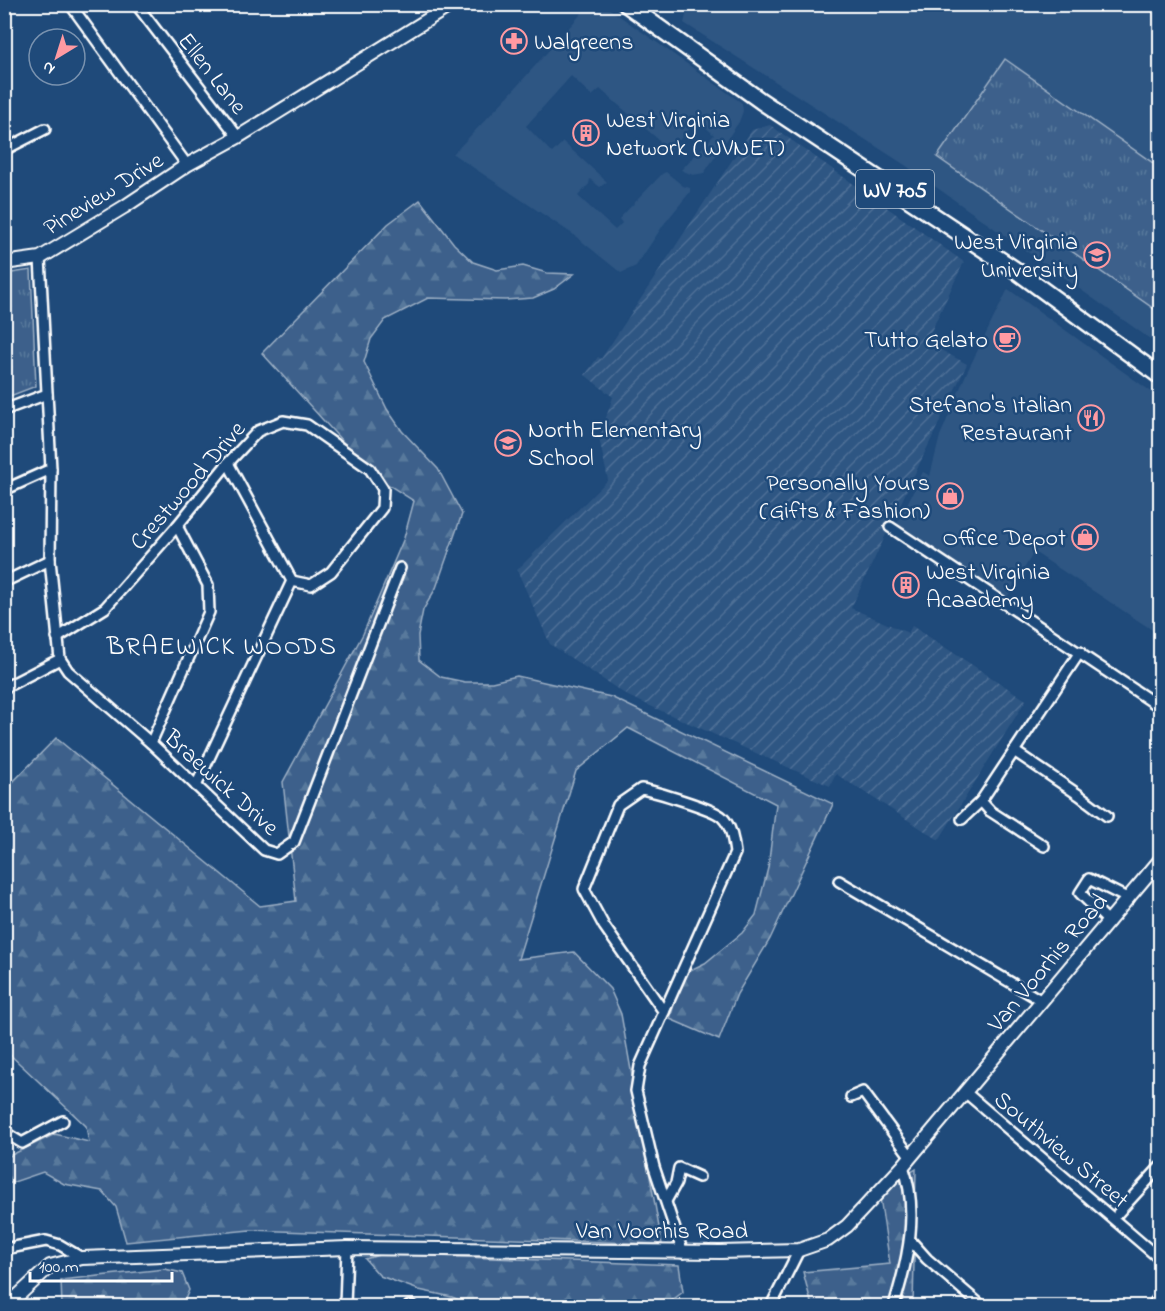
<svg xmlns="http://www.w3.org/2000/svg" width="1165" height="1311" viewBox="0 0 1165 1311" font-family="'Indie Flower',sans-serif">
  <defs>
    <pattern id="industrial-furrows" width="10" height="10" patternUnits="userSpaceOnUse" patternTransform="scale(1.5)"><rect width="10" height="10" fill="#2e5683"/><path d="M-1 1l2-2M0 10L10 0M9 11l2-2" fill="none" stroke="#4d6f96"/></pattern>
    <pattern id="grass-tufts" width="24" height="20" patternUnits="userSpaceOnUse" patternTransform="scale(1.5)"><rect width="24" height="20" fill="#3c618b"/><path d="M3 7l-1-3M5 7V3M7 7l1-3M15 17l-1-3M17 17v-4M19 17l1-3" fill="none" stroke="#59799c"/></pattern>
    <pattern id="forest-firs" width="22" height="20" patternUnits="userSpaceOnUse" patternTransform="scale(1.5)"><rect width="22" height="20" fill="#3c618b"/><path d="M5 1l3.5 6h-7zM16 11l3.5 6h-7z" fill="#59799c"/></pattern>
  </defs>
  <rect width="100%" height="100%" fill="#1f4a7a"/>
  <filter id="ink" filterUnits="userSpaceOnUse"><feTurbulence type="fractalNoise" baseFrequency=".0167" numOctaves="2"/><feDisplacementMap in="SourceGraphic" scale="12" xChannelSelector="R" yChannelSelector="G"/><feConvolveMatrix kernelMatrix="1 2 1 2 8 2 1 2 1" color-interpolation-filters="sRGB"/></filter>
  <g filter="url(#ink)">
    <!-- built -->
    <g fill="#2e5683">
      <path d="M689,4l471,1v341l-255,-181 -221,-142z"/>
      <path d="M589,5h15l138,98 1,8 -4,11 -35,51 -11,2 -12,-5 33,-35 -16,-15 -33,35 -9,-8 4,-6 -60,-52 -8,7 -21,-20 -45,50 26,27 11,-11 44,40 -7,5 -10,-8 -1,5 -11,12 37,34 7,-7 -3,-4 43,-45 4,-2 17,14 7,2v4l-26,32 -28,42 -15,7 -47,-38 -121,-81 58,-61z"/>
      <path d="M1008,289l152,109v237l-126,-83 -28,47 -110,-73 27,-54 7,4 10,-40 27,-64z"/>
    </g>
    <!-- industrial -->
    <path fill="url(#industrial-furrows)" d="M770,125l194,137 -38,80 41,22 -116,244 57,25 4,-7 114,74 -87,140 -103,-66 -6,12 -202,-90 -78,-52 -33,-74 91,-90 -9,-42 14,-41 -28,-22 13,-18 3,2 151,-229z"/>
    <!-- grass -->
    <g fill="url(#grass-tufts)" stroke="#9eb0c5" stroke-width="1.5">
      <path d="M1005,59l155,109v145l-223,-156z"/>
      <path d="M31,270l5,116 -31,12v-124z"/>
    </g>
    <!-- forest -->
    <g fill="url(#forest-firs)" stroke="#9eb0c5" stroke-width="1.5">
      <path d="M420,200l34,44 19,18 24,8 26,-4 24,7 27,1 -20,15 -21,9 -28,2 -77,-2 -43,22 -14,19 -7,23 23,47 15,22 36,38 24,45 -26,74 -13,22 -5,25 1,25 22,17 24,5h27l25,-6 94,21 222,107 -63,135 -33,55 -18,46 -49,-21 12,-45 23,-11 37,-30 14,-18 12,-47 8,-64 -148,-76 -52,43 -58,188 56,-7 36,37 11,25 41,230 -412,-14 -124,12 -10,-35 -14,-16 -38,-7 -21,-12 -38,13v-27l50,-24 34,8 -3,-16 -81,-76v-260l51,-52 204,168 36,-5 -13,-119 80,-148 41,-96 10,-37 -41,-26 -111,-122 126,-129z"/>
      <path d="M916,1169l-3,137h-54l-2,-1 -45,1 -9,-34 87,-8 -11,-73z"/>
      <path d="M383,1254l296,11 4,27 -16,12 -25,2h-169l-21,-9 -33,-7 -39,-14 -15,-17z"/>
      <path d="M165,1269l17,4 7,17 -7,16h-120l-1,-26z"/>
    </g>
    <g fill="none" stroke-linecap="round" stroke-linejoin="round">
      <!-- minor casing -->
      <g stroke="#fff" stroke-width="14">
        <g id="minor">
          <path d="M70,4l117,161"/>
          <path d="M136,4l102,133"/>
          <path d="M4,150l41,-21"/>
          <path d="M40,258l11,211 -1,91 10,99 8,12 83,72 113,107 13,4 17,-12 106,-274"/>
          <path d="M4,410l43,-16"/>
          <path d="M4,490l47,-21"/>
          <path d="M890,527l270,180"/>
          <path d="M4,582l46,-22"/>
          <path d="M57,638l48,-30 72,-82 51,-63 30,-32 25,-10 24,4 63,44 13,20 -1,19 -51,64 -20,13 -19,-4"/>
          <path d="M4,688l56,-29"/>
          <path d="M151,743l58,-131 -1,-27 -31,-59"/>
          <path d="M1014,751l65,44 28,21"/>
          <path d="M196,786l96,-205 -64,-118"/>
          <path d="M641,789c13,2 73,20 81,28 10,10 11,23 13,36l-71,159 -60,-86 -20,-37 34,-84z"/>
          <path d="M981,801l9,10 54,35"/>
          <path d="M962,819l19,-18 99,-149"/>
          <path d="M839,881l203,120"/>
          <path d="M1109,922l-29,-29 9,-14 40,20"/>
          <path d="M664,1012l-24,54 -4,25 18,76 29,86"/>
          <path d="M965,1092l195,167"/>
          <path d="M851,1097l12,-5 48,65"/>
          <path d="M4,1132l18,11 41,-22"/>
          <path d="M666,1201l10,-18 3,-15 20,9"/>
          <path d="M1118,1213l42,-46"/>
          <path d="M910,1240l17,19 55,47"/>
          <path d="M4,1249l42,-8 14,4 22,13"/>
          <path d="M345,1306l2,-58"/>
          <path d="M409,1306h3"/>
          <path d="M771,1306l28,-56"/>
          <path d="M896,1306l-1,-4c13,-43 24,-91 8,-136"/>
          <path d="M1152,1306l8,-10"/>
        </g>
      </g>
      <!-- tertiary casing -->
      <g stroke="#fff" stroke-width="16">
        <g id="tertiary">
          <path d="M4,263l36,-5 84,-51 63,-42 51,-28 215,-133"/>
          <path d="M7,1306l43,-40 32,-8 265,-10 373,4 79,-2 29,-10 19,-14 56,-60 257,-306"/>
        </g>
      </g>
      <!-- primary casing -->
      <g stroke="#fff" stroke-width="20">
        <path id="primary" d="M626,4l135,97 253,168 146,107"/>
      </g>
      <!-- minor -->
      <use href="#minor" stroke="#1f4a7a" stroke-width="9"/>
      <!-- tertiary -->
      <use href="#tertiary" stroke="#1f4a7a" stroke-width="12"/>
      <!-- primary -->
      <use href="#primary" stroke="#1f4a7a" stroke-width="15"/>
    </g>
  </g>
  <!-- icons -->
  <defs>
    <g id="pharmacy-ring" transform="scale(1.35)"><circle r="9.5" fill="#1f4a7a" stroke="#ff9aa2" stroke-width="1.5"/><path d="M-2-6h4v4h4v4h-4v4h-4v-4h-4v-4h4Z" fill="#ff9aa2"/></g>
    <g id="building-ring" transform="scale(1.35)"><circle r="9.5" fill="#1f4a7a" stroke="#ff9aa2" stroke-width="1.5"/><path d="M-4-6H4V6H1V3H-1V6H-4ZM-2.5-4.3h1.7v1.8h-1.7ZM.8-4.3h1.7v1.8H.8ZM-2.5-1h1.7V.8h-1.7ZM.8-1h1.7V.8H.8Z" fill="#ff9aa2"/></g>
    <g id="university-ring" transform="scale(1.35)"><circle r="9.5" fill="#1f4a7a" stroke="#ff9aa2" stroke-width="1.5"/><path d="M0-5L7-2L0 1L-7-2ZM-4 1L0 2.5L4 1V4Q0 6-4 4Z" fill="#ff9aa2"/></g>
    <g id="cafe-ring" transform="scale(1.35)"><circle r="9.5" fill="#1f4a7a" stroke="#ff9aa2" stroke-width="1.5"/><path d="M-5.5-4.5H6V0H3Q3 3.5 0 3.5H-2.5Q-5.5 3.5-5.5 0ZM3-3.2v2h1.7v-2ZM-6 4.5H4V6H-6Z" fill="#ff9aa2"/></g>
    <g id="restaurant-ring" transform="scale(1.35)"><circle r="9.5" fill="#1f4a7a" stroke="#ff9aa2" stroke-width="1.5"/><path d="M-5-6h1v4h1v-4h1v4h1v-4h1v5L-1.5 .5V6h-2V.5L-5-1ZM5-6V6H3V1.5H1.5Q1.5-4 5-6Z" fill="#ff9aa2"/></g>
    <g id="school-ring" transform="scale(1.35)"><circle r="9.5" fill="#1f4a7a" stroke="#ff9aa2" stroke-width="1.5"/><path d="M0-5L7-2L0 1L-7-2ZM-4 1L0 2.5L4 1V4Q0 6-4 4Z" fill="#ff9aa2"/></g>
    <g id="shop-ring" transform="scale(1.35)"><circle r="9.5" fill="#1f4a7a" stroke="#ff9aa2" stroke-width="1.5"/><path d="M-5-2.5h2.3a2.7 3.5 0 0 1 5.4 0H5L5.5 6h-11ZM-1.5-2.5h3a1.5 2.3 0 0 0-3 0Z" fill="#ff9aa2"/></g>
  </defs>
  <g fill-rule="evenodd">
    <use href="#pharmacy-ring" x="514" y="41"/>
    <use href="#building-ring" x="586" y="133"/>
    <use href="#university-ring" x="1097" y="255"/>
    <use href="#cafe-ring" x="1007" y="339"/>
    <use href="#restaurant-ring" x="1091" y="418"/>
    <use href="#school-ring" x="508" y="443"/>
    <use href="#shop-ring" x="950" y="496"/>
    <use href="#shop-ring" x="1085" y="537"/>
    <use href="#building-ring" x="906" y="585"/>
  </g>
  <g text-anchor="middle" stroke-width="5" stroke-linejoin="round" paint-order="stroke">
    <!-- shield labels -->
    <rect fill="#1f4a7a" stroke="#bcc9d7" stroke-width="1.5" x="856" y="170" width="78" height="38" rx="4.5"/>
    <g font-size="22" font-weight="bold" fill="#fff">
      <text x="895" y="197">WV 705</text>
    </g>
    <!-- poi labels -->
    <g font-size="24" fill="#fff" stroke="#1f4a7a" text-anchor="end">
      <text x="534" y="49" text-anchor="start">Walgreens</text>
      <text x="606" y="127" text-anchor="start">West Virginia<tspan x="606" dy="28">Network (WVNET)</tspan></text>
      <text x="1078" y="249">West Virginia<tspan x="1078" dy="28">University</tspan></text>
      <text x="988" y="347">Tutto Gelato</text>
      <text x="1072" y="412">Stefano's Italian<tspan x="1072" dy="28">Restaurant</tspan></text>
      <text x="528" y="437" text-anchor="start">North Elementary<tspan x="528" dy="28">School</tspan></text>
      <text x="930" y="490">Personally Yours<tspan x="930" dy="28">(Gifts &amp; Fashion)</tspan></text>
      <text x="1066" y="545">Office Depot</text>
      <text x="926" y="579" text-anchor="start">West Virginia<tspan x="926" dy="28">Acaademy</tspan></text>
    </g>
    <!-- street labels -->
    <g font-size="24" fill="#fff" stroke="#1f4a7a">
      <text transform="translate(213 73) rotate(52)" y="8">Ellen Lane</text>
      <text transform="translate(103 193) rotate(-32)" y="8">Pineview Drive</text>
      <text transform="translate(187 485) rotate(-49)" y="8">Crestwood Drive</text>
      <text transform="translate(222 782) rotate(42)" y="8">Braewick Drive</text>
      <text transform="translate(1047 962) rotate(-50)" y="8">Van Voorhis Road</text>
      <text transform="translate(1062 1149) rotate(40)" y="8">Southview Street</text>
      <text x="662" y="1238">Van Voorhis Road</text>
    </g>
    <!-- neighbourhood labels -->
    <g font-size="26" letter-spacing="1.5" fill="#fff" stroke="#1f4a7a">
      <text x="222" y="654">BRAEWICK WOODS</text>
    </g>
  </g>
  <!-- margin -->
  <rect width="1165" height="1311" fill="none" stroke="#1f4a7a" stroke-width="24"/>
  <rect x="12" y="12" width="1141" height="1287" fill="none" stroke="#fff" stroke-width="2" filter="url(#ink)"/>
  <!-- north arrow -->
  <g transform="translate(57 57) rotate(218)"><circle r="28" fill="#1f4a7a" stroke="#7992af" stroke-width="1.5"/>
  <path d="M0-4.5L10 22L0 15L-10 22Z" fill="#ff9aa2"/>
  <text y="-9" font-size="16" font-weight="bold" text-anchor="middle" fill="#ffffff">N</text>
  </g>
  <!-- scale -->
  <path d="M30 1272v9h142v-9" fill="none" stroke="#ffffff" stroke-width="3"/>
  <text x="39" y="1272" font-size="18" fill="#ffffff" stroke="#1f4a7a" stroke-width="4.5" paint-order="stroke">100 m</text>
</svg>
